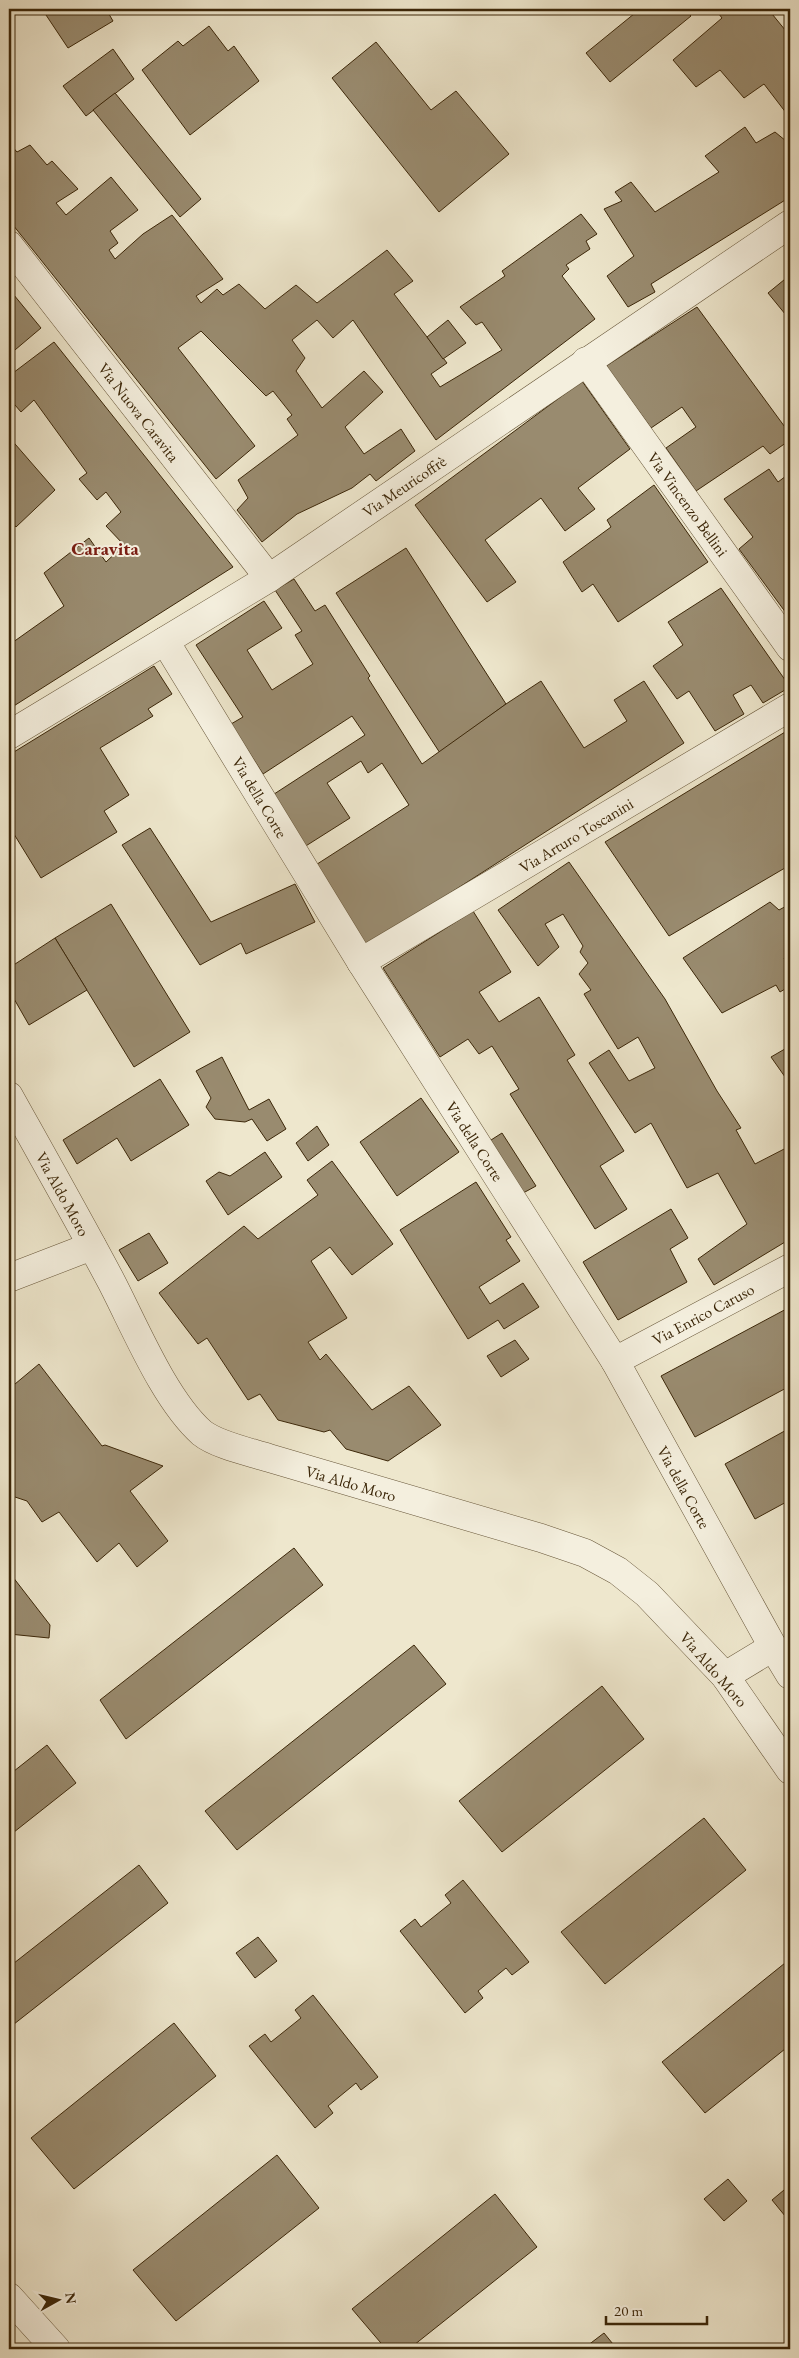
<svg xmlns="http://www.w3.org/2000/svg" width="799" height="2358" viewBox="0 0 799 2358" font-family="'EB Garamond',serif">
  <rect width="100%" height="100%" fill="#eee7cd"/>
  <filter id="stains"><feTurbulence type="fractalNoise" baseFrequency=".004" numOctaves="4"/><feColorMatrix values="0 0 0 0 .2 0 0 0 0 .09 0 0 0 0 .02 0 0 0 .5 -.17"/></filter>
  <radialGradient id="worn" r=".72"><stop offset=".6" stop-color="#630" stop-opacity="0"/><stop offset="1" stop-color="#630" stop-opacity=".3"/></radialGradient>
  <!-- building -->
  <g fill="#998b6f" stroke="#3c2709">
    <path d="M42,9h64l7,12 -45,27z"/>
    <path d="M640,9h45l6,7 -81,66 -24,-29z"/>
    <path d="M715,9h53l22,27v82l-26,-34 -20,14 -24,-28 -24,17 -23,-27 49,-42z"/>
    <path d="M209,26l19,25 6,-5 25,35 -69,54 -48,-65 36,-29 5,5z"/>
    <path d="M376,42l55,68 25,-19 53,63 -70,58 -107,-134z"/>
    <path d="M113,49l21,30 -48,37 -23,-30z"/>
    <path d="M115,93l86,106 -21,18 -87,-107z"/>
    <path d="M745,127l11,16 19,-11 11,9 4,-3v59l-139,87 4,8 -27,15 -21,-31 27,-20 -30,-47 18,-8 -7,-9 16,-10 24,30 64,-40 -14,-16z"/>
    <path d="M9,143l8,9 13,-7 17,20 5,-4 26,28 -22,14 10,12 45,-38 27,33 -28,21 8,12 -9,7 6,9 28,-25 29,-19 51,64 -27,17 5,7 16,-14 6,6 16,-11 26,25 31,-24 21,18 70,-53 26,31 -19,13 53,69 -16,11 9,13 62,-37 -20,-28 -6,3 -16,-18 45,-31 -3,-5 79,-57 16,20 -11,7 4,8 -24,16 3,4 -7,7 33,43 -159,121 -83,-120 -20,18 -16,-18 -25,20 13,18 -9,13 26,37 42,-37 19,21 -38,35 19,27 37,-25 14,22 -39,30 -6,-7 -18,14 -55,26 -35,28 -25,-32 11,-12 -10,-18 60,-45 -11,-16 5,-4 -19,-24 -7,5 -65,-65 -23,17 77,98 -39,33 -207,-259z"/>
    <path d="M790,275v45l-22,-27z"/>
    <path d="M9,289l32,39 -32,27z"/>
    <path d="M697,307l93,127v6l-20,14 -7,-8 -67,45 -30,-43 30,-21 -14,-20 -31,21 -45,-62z"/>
    <path d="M448,320l18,23 -23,16 -16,-22z"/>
    <path d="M54,342l179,225 -224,142v-64l55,-39 -20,-33 45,-35 17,24 18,-17 -18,-19 15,-14 -15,-20 -9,8 -18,-21 8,-6 -53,-73 -13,12 -12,-14v-22z"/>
    <path d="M582,381l48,68 -52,39 17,21 -30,22 -24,-33 -56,42 31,42 -29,20 -72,-97z"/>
    <path d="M9,437l46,53 -39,37 -7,-8z"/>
    <path d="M769,469l9,13 12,-9 -1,144 -50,-68 14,-12 -29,-38z"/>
    <path d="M654,485l54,77 -90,60 -25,-38 -11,8 -19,-30 48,-35 -4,-7z"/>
    <path d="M406,548l100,156 -66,49 -104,-160z"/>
    <path d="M294,579l21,32 10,-6 45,71 -2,2 54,86 84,-60 35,-23 43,67 43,-27 -13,-21 30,-19 40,62 -321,206 -52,-81 98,-63 -27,-42 -14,10 -7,-12 -34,22 23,35 -49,31 -33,-51 97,-63 -13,-19 -89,58 -32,-50 12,-7 -47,-72 68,-44 18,27 -35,22 25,40 41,-26 -18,-29 7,-4 -27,-41z"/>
    <path d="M721,588l69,99 -27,16 -12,-18 -18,10 11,19 -29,17 -26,-40 -12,8 -24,-33 30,-21 -15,-23z"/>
    <path d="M154,666l18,28 -24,15 5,7 -53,32 29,47 -25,16 13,21 -76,46 -32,-52v-71z"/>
    <path d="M790,729v136l-121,71 -64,-94z"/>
    <path d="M150,828l61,94 84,-38 20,38 -69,32 -5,-11 -41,22 -78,-120z"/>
    <path d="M569,862l96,137 52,92 24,37 -5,2 19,34 35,-18v93l-76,46 -16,-26 49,-35 -29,-51 -31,15 -36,-65 -16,10 -46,-70 20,-13 20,31 26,-13 -17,-31 -20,12 -34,-55 7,-4 -12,-16 9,-11 -8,-11 3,-6 -20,-32 -18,10 14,23 -21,19 -40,-56z"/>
    <path d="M770,902l9,8 11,-6v50l-6,4 6,12v16l-10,6 -4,-7 -54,28 -39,-55z"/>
    <path d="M111,904l79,128 -56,35 -79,-129z"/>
    <path d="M473,911l38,61 -32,20 20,30 40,-25 36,58 -8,5 57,91 -24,15 27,43 -32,20 -85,-135 9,-5 -27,-43 -13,8 -11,-15 -28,18 -57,-89z"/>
    <path d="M55,938l32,52 -58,35 -20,-35v-22z"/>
    <path d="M790,1046v38l-19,-27z"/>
    <path d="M222,1057l27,53 20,-11 17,30 -19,12 -15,-22 -7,3 -30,-3 -9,-12 5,-9 -15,-27z"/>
    <path d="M160,1079l29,46 -58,36 -14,-23 -40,26 -14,-24z"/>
    <path d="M421,1098l38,54 -62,44 -37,-54z"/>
    <path d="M317,1126l12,19 -21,16 -12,-18z"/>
    <path d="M502,1133l34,53 -22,12 -34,-51z"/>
    <path d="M265,1152l17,25 -54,38 -22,-34 13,-9 11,4z"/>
    <path d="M332,1161l61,83 -41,31 -22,-28 -19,14 36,57 -39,24 12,18 6,-6 46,56 37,-24 32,39 -53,36 -42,-12 -16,-19 -6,2 -46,-12 -18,-26 -12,6 -41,-62 -9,6 -39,-51 85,-67 14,13 60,-44 -11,-15z"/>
    <path d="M476,1182l35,55 -5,3 14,21 -41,26 11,17 33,-21 16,24 -35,22 -6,-9 -30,19 -68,-109z"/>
    <path d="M671,1209l17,29 -18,11 17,33 -69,38 -35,-58z"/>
    <path d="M149,1233l19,30 -30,18 -19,-31z"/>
    <path d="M790,1307v79l-95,51 -34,-61z"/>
    <path d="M515,1340l14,19 -28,18 -14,-21z"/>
    <path d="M39,1364l63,82 3,-1 58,21 -33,25 38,50 -31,26 -18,-24 -22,19 -38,-50 -17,10 -15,-21 -18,-6v-106z"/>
    <path d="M790,1428v72l-35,19 -30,-55z"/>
    <path d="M294,1548l29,37 -197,154 -26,-39z"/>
    <path d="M9,1572l41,53 -1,13 -40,-4z"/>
    <path d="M414,1645l32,39 -209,166 -32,-39z"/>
    <path d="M602,1686l42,53 -142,113 -43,-51z"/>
    <path d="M47,1745l29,38 -67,53v-61z"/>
    <path d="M704,1818l42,52 -141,114 -44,-52z"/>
    <path d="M139,1865l29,38 -159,125v-61z"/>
    <path d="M463,1880l66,82 -17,13 -6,-7 -28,23 5,7 -18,15 -65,-82 15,-12 6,8 30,-24 -6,-8z"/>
    <path d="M258,1937l19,24 -22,17 -19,-25z"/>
    <path d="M790,1959v86l-85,68 -43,-51z"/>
    <path d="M313,1995l65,82 -17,13 -5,-7 -28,23 5,7 -18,15 -66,-82 16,-12 6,8 30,-24 -6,-8z"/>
    <path d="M174,2023l42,53 -142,113 -43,-51z"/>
    <path d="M277,2155l42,53 -143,113 -43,-51z"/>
    <path d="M728,2179l19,22 -23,20 -20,-22z"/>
    <path d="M790,2185v37l-18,-22z"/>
    <path d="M495,2194l42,53 -128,102h-23l-34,-40z"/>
    <path d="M604,2333l13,16h-34z"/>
  </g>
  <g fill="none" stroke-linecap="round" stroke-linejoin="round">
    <!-- minor casing -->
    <g stroke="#68573a" stroke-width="29">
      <g id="minor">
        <path d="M9,245l260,333"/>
        <path d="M586,361l204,286"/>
        <path d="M165,641l196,321 254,399 158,286 17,28"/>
        <path d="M9,735l260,-157 521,-354"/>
        <path d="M361,962l429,-255"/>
        <path d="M9,1096c34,61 69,123 102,185 24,46 53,118 91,152 15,12 48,19 67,25l272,80 44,15 33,18 29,23 78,82 65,94"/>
        <path d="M9,1278l83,-32"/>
        <path d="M615,1361l175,-93"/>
        <path d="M725,1676l48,-29"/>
        <path d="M9,2297l47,52"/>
      </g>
    </g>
    <!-- minor -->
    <use href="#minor" stroke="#f4efde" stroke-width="28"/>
  </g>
  <g text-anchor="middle" stroke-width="4" stroke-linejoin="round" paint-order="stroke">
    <!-- street labels -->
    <g font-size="16" fill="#3c2709" stroke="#f4efde">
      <text transform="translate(139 412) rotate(52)" y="6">Via Nuova Caravita</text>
      <text transform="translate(404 486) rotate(-34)" y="6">Via Meuricoffrè</text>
      <text transform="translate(688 504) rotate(54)" y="6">Via Vincenzo Bellini</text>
      <text transform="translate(260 797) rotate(59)" y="6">Via della Corte</text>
      <text transform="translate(576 835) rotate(-31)" y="6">Via Arturo Toscanini</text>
      <text transform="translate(475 1141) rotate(57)" y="6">Via della Corte</text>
      <text transform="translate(63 1194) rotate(61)" y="6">Via Aldo Moro</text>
      <text transform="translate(703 1314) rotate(-28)" y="6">Via Enrico Caruso</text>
      <text transform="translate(351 1483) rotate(16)" y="6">Via Aldo Moro</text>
      <text transform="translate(684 1487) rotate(61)" y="6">Via della Corte</text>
      <text transform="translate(714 1669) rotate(49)" y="6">Via Aldo Moro</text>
    </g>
    <!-- quarter labels -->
    <g font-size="19" font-weight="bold" fill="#7a1f14" stroke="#f4efde">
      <text x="105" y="555">Caravita</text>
    </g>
  </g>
  <!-- margin -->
  <rect width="799" height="2358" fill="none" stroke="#eee7cd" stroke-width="30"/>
  <rect x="10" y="10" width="779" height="2338" fill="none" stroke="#3c2709" stroke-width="2.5"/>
  <rect x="15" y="15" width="769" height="2328" fill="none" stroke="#3c2709"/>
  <!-- north arrow -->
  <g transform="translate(58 2300) rotate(82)" stroke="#f4efde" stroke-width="4" paint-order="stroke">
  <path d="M0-4L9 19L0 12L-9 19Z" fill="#3c2709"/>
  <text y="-8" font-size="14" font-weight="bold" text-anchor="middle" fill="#3c2709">N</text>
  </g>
  <!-- scale -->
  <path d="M606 2316v8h101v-8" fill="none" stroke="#3c2709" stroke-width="2.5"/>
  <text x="614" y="2316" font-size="15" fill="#3c2709" stroke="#f4efde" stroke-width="4" paint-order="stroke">20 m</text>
  <rect width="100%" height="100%" filter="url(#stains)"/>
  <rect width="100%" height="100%" fill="url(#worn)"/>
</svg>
